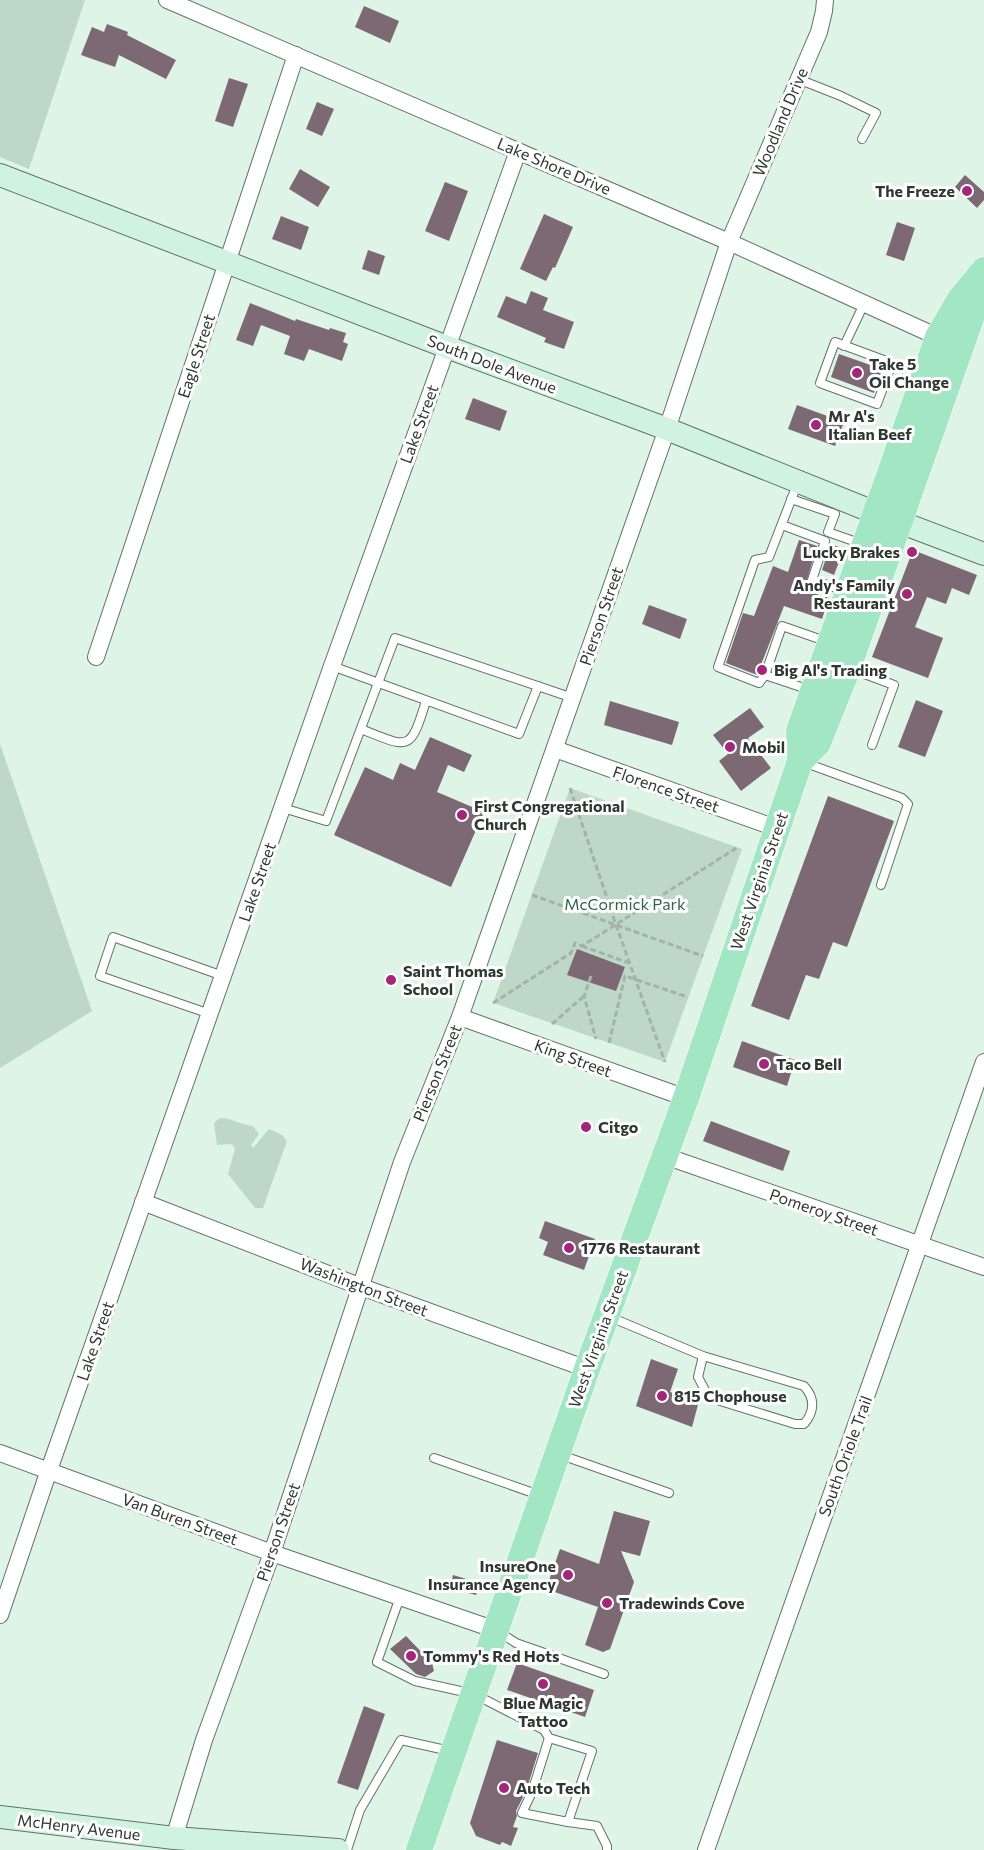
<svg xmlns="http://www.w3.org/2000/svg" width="984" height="1850" viewBox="0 0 984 1850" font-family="Commissioner,sans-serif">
  <rect width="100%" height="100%" fill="#def4e6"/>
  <!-- green -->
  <g fill="#bed8c8">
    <path d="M0,0h85l-56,169 -29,-12z"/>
    <path d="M0,744l92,267 -92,57z"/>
    <path d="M570,788l172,61 -77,213 -172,-59z"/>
    <path d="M220,1118c13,0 20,7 33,8l6,8 -8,11 2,3 16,-19 13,6 5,6 -24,67h-8l-27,-34 7,-25 -3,-5 -15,1 -3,-22z"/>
  </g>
  <!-- building -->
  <g fill="#7d6974">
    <path d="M364,6l35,15 -9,22 -35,-16z"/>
    <path d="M107,24l21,8 -1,3 49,25 -10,19 -47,-24 -4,12 -34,-12 11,-28 12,5z"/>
    <path d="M229,78l19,6 -15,43 -18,-6z"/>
    <path d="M317,102l17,7 -12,27 -16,-7z"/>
    <path d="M300,169l30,18 -12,20 -29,-18z"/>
    <path d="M965,175l19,17v8l-7,8 -22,-21z"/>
    <path d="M445,182l23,9 -19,50 -24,-10z"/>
    <path d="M544,214l29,13 -18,41 -2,-1 -7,14 -26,-12z"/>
    <path d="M281,216l28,11 -8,23 -29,-11z"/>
    <path d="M897,222l18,6 -11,33 -18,-6z"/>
    <path d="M368,250l17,6 -6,19 -17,-6z"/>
    <path d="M531,291l17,7 -5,12 31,12 -10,27 -20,-7 2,-4 -49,-21 9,-21 20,8z"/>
    <path d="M250,303l45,18 1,-2 33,11 1,-2 16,5 -3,9 5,2 -6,17 -33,-12 -5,12 -20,-7 6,-18 -29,-11 -8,21 -17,-6z"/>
    <path d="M839,354l43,15 -8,24 -43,-16z"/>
    <path d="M473,398l34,13 -7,20 -35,-12z"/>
    <path d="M797,405l47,17 -9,24 -47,-17z"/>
    <path d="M799,540l18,6 -13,44 25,8 -7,21 -38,-13 -27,69 -31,-12 17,-50 11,3 19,-50 15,6z"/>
    <path d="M831,544l13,5 -10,26 -12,-5z"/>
    <path d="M913,550l64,25 -8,20 -17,-7 -6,16 -19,-7 -12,30 28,11 -15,40 -56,-21z"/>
    <path d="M649,605l38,14 -7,20 -38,-15z"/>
    <path d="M916,700l27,11 -18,46 -27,-10z"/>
    <path d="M610,701l69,21 -7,23 -68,-20z"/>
    <path d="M750,708l14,19 -16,11 23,30 -30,23 -22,-30 9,-7 -15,-19z"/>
    <path d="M430,737l42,18 -8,17 -16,-7 -11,27 47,20 -33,75 -117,-52 31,-68 28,13 7,-17 15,7z"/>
    <path d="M828,796l66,25 -47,126 -14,-5 -14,37 -13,-4 -17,45 -38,-14z"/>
    <path d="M577,949l48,18 -9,24 -49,-16z"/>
    <path d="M742,1041l53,19 -8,26 -54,-19z"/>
    <path d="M711,1121l79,30 -7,20 -80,-30z"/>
    <path d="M545,1221l50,18 -11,31 -41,-15 5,-13 -9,-4z"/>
    <path d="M651,1359l27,10 -8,23 29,9 -7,26 -56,-21z"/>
    <path d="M614,1511l36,10 -10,35 -19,-5 13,31 -24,67 -7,3 -18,-7 13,-38 -52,-18 14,-40 39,15z"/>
    <path d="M453,1575l27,8 -4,12 -26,-7z"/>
    <path d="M406,1636l26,27 2,8 -9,6 -9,-3 -26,-25z"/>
    <path d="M517,1663l77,27 -9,27 -78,-27z"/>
    <path d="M364,1706l21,8 -27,76 -21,-7z"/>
    <path d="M497,1740l41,13 -12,38 -10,20 1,5 -4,11 5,1 -7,18 -9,-4 -2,3 -24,-9 -6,-13z"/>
  </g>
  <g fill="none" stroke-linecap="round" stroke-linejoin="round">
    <!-- lane casing -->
    <g stroke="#607468" stroke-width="10">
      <g id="lane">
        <path d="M798,79l43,17 35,17 -14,26"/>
        <path d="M835,342l54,20 2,4 -14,38 -57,-21z"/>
        <path d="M844,346l20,-42"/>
        <path d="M798,482l-29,75 -14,3 -37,107 41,16 6,-8 17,-49 46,16"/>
        <path d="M791,499l44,15 -7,18 34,12"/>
        <path d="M782,525l43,16 -13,39 33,11"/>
        <path d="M332,666l187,68 19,-48"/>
        <path d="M851,669l43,16 -22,60"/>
        <path d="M765,675l45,15"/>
        <path d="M361,729c48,19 49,24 65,-28"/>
        <path d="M803,762l99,36 6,6 -27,81"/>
        <path d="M283,808l43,13 69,-183 178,60"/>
        <path d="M210,1014l-110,-38 13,-39 110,39"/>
        <path d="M610,1317l93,39 101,30c11,12 11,25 0,38h-9l-78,-24 -10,-6 -9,-17 5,-21"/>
        <path d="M561,1455l108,38"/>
        <path d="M434,1458l105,37"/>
        <path d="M400,1597l-23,65 38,19 59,13 70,36 5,8 43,13 -24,71 29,4 10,20v4"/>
        <path d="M499,1632l17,11 88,31"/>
        <path d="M549,1738l-17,54 -10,21 46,9"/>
        <path d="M347,1850l13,-40 41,-70 49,11"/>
      </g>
    </g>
    <!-- street casing -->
    <g stroke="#607468" stroke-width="18">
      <g id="street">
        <path d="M167,0l562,242 209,95"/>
        <path d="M96,657l200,-602"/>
        <path d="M555,749l221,79"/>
        <path d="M460,1017l226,81"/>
        <path d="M665,1156l319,111"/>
        <path d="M143,1202l216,84 228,83"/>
        <path d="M0,1453l272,100 224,77"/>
        <path d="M0,1615l49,-145 283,-804 186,-515"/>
        <path d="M174,1838l30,-98 68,-187 130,-391 58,-145 207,-588 62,-187 90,-210 5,-21 1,-11"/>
        <path d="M706,1850l278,-788"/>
      </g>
    </g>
    <!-- secondary casing -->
    <g stroke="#607468" stroke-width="24">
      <g id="secondary">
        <path d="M0,175l447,172 220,82 209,84 108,41"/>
        <path d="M0,1817l174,21 164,12"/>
      </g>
    </g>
    <!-- primary casing -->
    <g stroke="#fff" stroke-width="27">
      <g id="primary">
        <path d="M800,761l18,-18 30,-75 129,-367 2,-23"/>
        <path d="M419,1850l168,-481 99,-271 114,-337 -1,-30 139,-394 22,-38 24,-29"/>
      </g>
    </g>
    <!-- path -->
    <g stroke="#a2b3a8" stroke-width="3" stroke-dasharray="6 3" stroke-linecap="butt">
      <path d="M570,788l46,137 49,137"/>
      <path d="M532,895l171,61"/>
      <path d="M582,946l47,17"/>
      <path d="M591,976l-7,20 12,43"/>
      <path d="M493,1003l78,-50 4,-10 7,3 156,-99"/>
      <path d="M552,1024l32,-28"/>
      <path d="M609,1043l16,-67 63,21"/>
    </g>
    <!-- lane -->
    <use href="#lane" stroke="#fff" stroke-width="8"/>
    <!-- street -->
    <use href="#street" stroke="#fff" stroke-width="16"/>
    <!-- secondary -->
    <use href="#secondary" stroke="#d0f3e1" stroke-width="22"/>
    <!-- primary -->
    <use href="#primary" stroke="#a2e6c3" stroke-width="26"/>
  </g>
  <!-- markers -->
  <g fill="#a3267a" stroke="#fff" stroke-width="2">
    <circle cx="967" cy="191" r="6"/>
    <circle cx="857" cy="373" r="6"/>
    <circle cx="816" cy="425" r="6"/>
    <circle cx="912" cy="552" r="6"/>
    <circle cx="907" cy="594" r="6"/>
    <circle cx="762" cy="670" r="6"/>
    <circle cx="730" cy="747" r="6"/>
    <circle cx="462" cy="815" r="6"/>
    <circle cx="391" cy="980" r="6"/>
    <circle cx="764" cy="1064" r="6"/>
    <circle cx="586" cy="1127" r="6"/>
    <circle cx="569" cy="1248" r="6"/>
    <circle cx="662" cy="1396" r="6"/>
    <circle cx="568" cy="1575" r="6"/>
    <circle cx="607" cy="1603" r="6"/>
    <circle cx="411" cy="1656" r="6"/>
    <circle cx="543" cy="1684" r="6"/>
    <circle cx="504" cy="1788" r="6"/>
  </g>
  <g text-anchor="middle" stroke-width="6" stroke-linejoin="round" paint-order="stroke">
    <!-- street labels -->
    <g font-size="16" fill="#2f3732" stroke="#fff">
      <text transform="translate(780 122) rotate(-67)" y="6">Woodland Drive</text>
      <text transform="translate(554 166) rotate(23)" y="6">Lake Shore Drive</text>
      <text transform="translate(196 356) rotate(-72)" y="6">Eagle Street</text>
      <text transform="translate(492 364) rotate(21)" y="6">South Dole Avenue</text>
      <text transform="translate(419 424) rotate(-70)" y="6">Lake Street</text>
      <text transform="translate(601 616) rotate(-71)" y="6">Pierson Street</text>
      <text transform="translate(666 789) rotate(19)" y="6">Florence Street</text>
      <text transform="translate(759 881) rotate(-71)" y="6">West Virginia Street</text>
      <text transform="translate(257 882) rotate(-71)" y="6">Lake Street</text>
      <text transform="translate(573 1058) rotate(20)" y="6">King Street</text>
      <text transform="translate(437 1073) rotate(-68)" y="6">Pierson Street</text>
      <text transform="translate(824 1212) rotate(19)" y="6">Pomeroy Street</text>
      <text transform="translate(364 1287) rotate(21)" y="6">Washington Street</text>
      <text transform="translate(598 1339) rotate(-70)" y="6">West Virginia Street</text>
      <text transform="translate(95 1341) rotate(-71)" y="6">Lake Street</text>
      <text transform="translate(845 1456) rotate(-70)" y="6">South Oriole Trail</text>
      <text transform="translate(180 1519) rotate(20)" y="6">Van Buren Street</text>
      <text transform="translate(278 1532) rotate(-71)" y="6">Pierson Street</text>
      <text transform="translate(79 1827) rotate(7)" y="6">McHenry Avenue</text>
    </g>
    <!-- poi labels -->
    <g font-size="16" font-weight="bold" fill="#2f3732" stroke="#fff" text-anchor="start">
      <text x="955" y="197" text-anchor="end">The Freeze</text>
      <text x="869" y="370">Take 5<tspan x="869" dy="18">Oil Change</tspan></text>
      <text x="828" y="422">Mr A's<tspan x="828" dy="18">Italian Beef</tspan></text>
      <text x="900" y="558" text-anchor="end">Lucky Brakes</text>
      <text x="895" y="591" text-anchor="end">Andy's Family<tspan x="895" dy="18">Restaurant</tspan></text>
      <text x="774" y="676">Big Al's Trading</text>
      <text x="742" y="753">Mobil</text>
      <text x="474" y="812">First Congregational<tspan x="474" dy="18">Church</tspan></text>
      <text x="403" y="977">Saint Thomas<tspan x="403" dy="18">School</tspan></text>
      <text x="776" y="1070">Taco Bell</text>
      <text x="598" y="1133">Citgo</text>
      <text x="581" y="1254">1776 Restaurant</text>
      <text x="674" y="1402">815 Chophouse</text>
      <text x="556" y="1572" text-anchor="end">InsureOne<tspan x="556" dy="18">Insurance Agency</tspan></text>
      <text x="619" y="1609">Tradewinds Cove</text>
      <text x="423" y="1662">Tommy's Red Hots</text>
      <text x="543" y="1709" text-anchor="middle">Blue Magic<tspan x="543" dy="18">Tattoo</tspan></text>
      <text x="516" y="1794">Auto Tech</text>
    </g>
    <!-- park labels -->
    <g font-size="16" fill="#2e6447" stroke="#fff">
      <text x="625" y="910">McCormick Park</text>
    </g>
  </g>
</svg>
